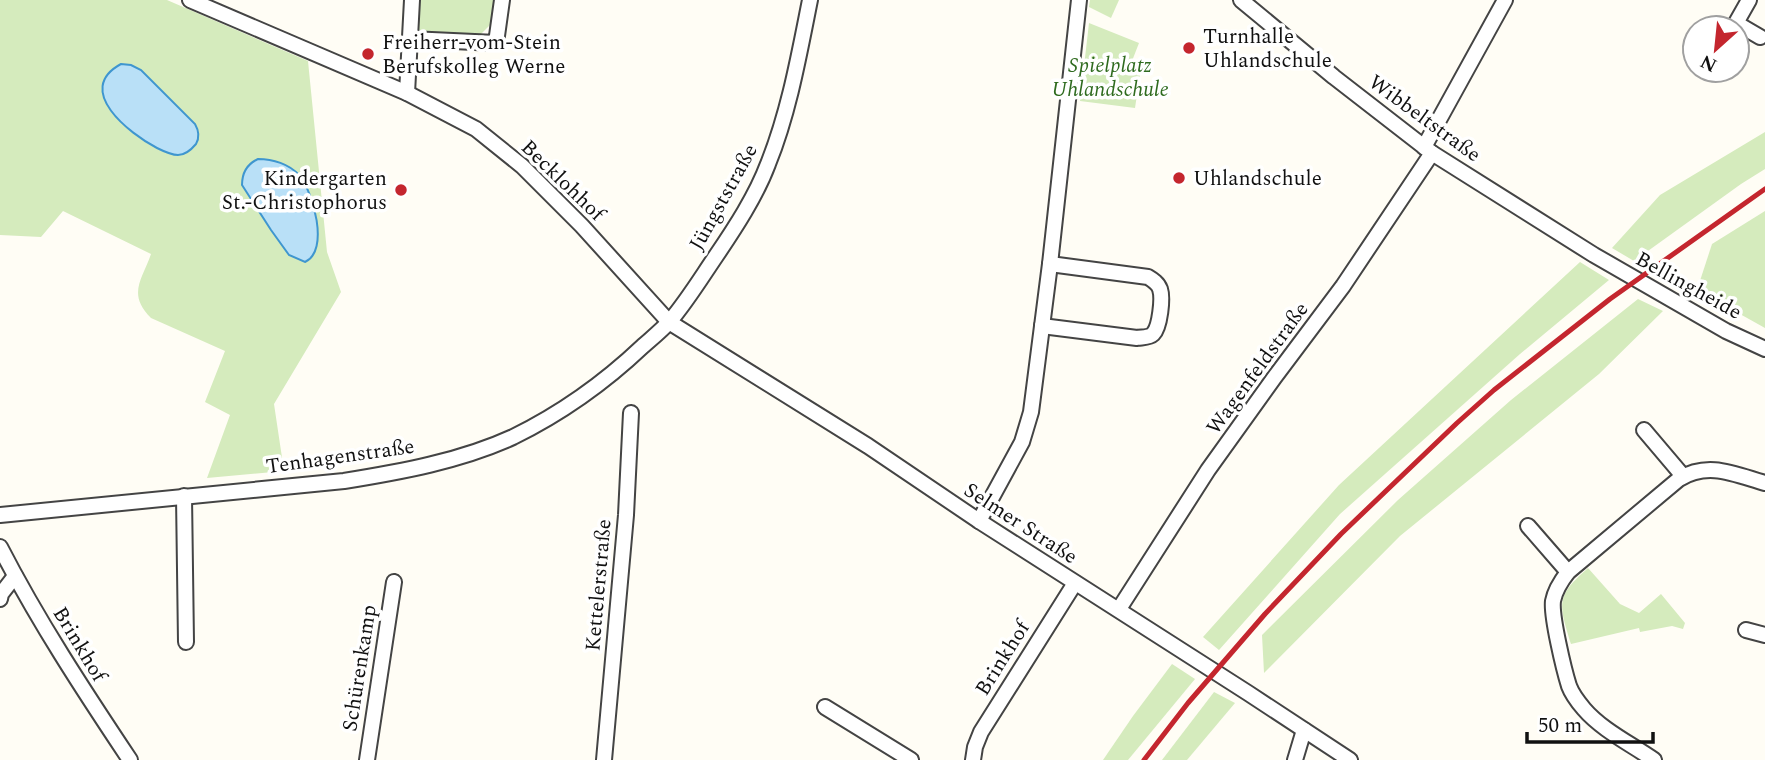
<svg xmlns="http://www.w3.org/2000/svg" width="1765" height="760" viewBox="0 0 1765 760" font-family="Spectral,serif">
  <rect width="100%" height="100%" fill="#fffdf5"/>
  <!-- green -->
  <g fill="#d5ebbd">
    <path d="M0,0h167l141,61 19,191 14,40 -67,112 10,67 -77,7 23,-63 -25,-13 20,-51 -74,-33c-24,-24 -9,-38 0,-64l-88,-43 -22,26 -41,-2z"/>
    <path d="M412,0h83l-3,23 -14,14 -68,2z"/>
    <path d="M1090,0h29l-8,18 -22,-11z"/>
    <path d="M1089,23l50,20 -7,18 9,7 -6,40 -55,-7z"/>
    <path d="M1765,132v37l-24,15 -107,77 -22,-13 48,-53z"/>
    <path d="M1765,211v117l-68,-38 15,-46z"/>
    <path d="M1580,262l29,18 -89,74 -180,160 -121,136 -16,-13 136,-152z"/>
    <path d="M1638,299l25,12 -64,63 -199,162 -136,137 -2,-38 136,-135 113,-100z"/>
    <path d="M1588,568l32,36 19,9 22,-19 24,29 -2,6 -11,-3 -32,6 -1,-4 -68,16c-12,-41 -16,-47 17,-76z"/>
    <path d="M1172,664l23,15 -67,81h-25l30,-44z"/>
    <path d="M1214,692l21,11 -48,57h-25z"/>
  </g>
  <!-- water -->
  <g fill="#b9e0f7" stroke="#3f96cf" stroke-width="2">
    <path d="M121,64l10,1 10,5 54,54c4,7 5,13 1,20 -5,6 -11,11 -18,11 -7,0 -15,-4 -21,-7 -27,-14 -84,-58 -36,-84z"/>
    <path d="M258,159c15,0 31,5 41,16 14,16 31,76 6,87l-16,-7 -18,-25 -29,-45c0,-12 5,-21 16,-26z"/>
  </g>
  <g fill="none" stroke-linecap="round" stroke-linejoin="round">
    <!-- minor casing -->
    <g stroke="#444" stroke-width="18">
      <g id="minor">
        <path d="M190,0l217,93 69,36 46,37 60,60 87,96 199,124 111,75 269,172 102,67"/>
        <path d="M1241,0l93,77 98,76 162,102 132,76 39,18"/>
        <path d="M1749,0l-13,23 24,14"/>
        <path d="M410,39l86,4 6,-43"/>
        <path d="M407,93l5,-93"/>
        <path d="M1424,147l81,-147"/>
        <path d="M1042,326l95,12c5,-1 12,0 16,-4 7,-7 10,-36 7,-45 -2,-6 -7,-9 -12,-12l-98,-13"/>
        <path d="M1644,430l39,46"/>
        <path d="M184,496l2,146"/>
        <path d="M0,515l344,-34c56,-9 117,-20 169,-44 47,-23 91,-54 130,-91 9,-8 19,-16 27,-25 17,-20 31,-43 46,-65 19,-28 40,-60 52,-92 21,-52 31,-109 42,-164"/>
        <path d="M979,521l43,-79 9,-30 19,-148 29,-264"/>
        <path d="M1528,526l40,46"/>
        <path d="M0,547c38,74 84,144 130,213"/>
        <path d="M0,599l1,-5 14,-18"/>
        <path d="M1119,609l89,-139 66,-92 69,-92 89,-133"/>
        <path d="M1746,630l19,5"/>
        <path d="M825,707l86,53"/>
        <path d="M367,760l27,-178"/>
        <path d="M604,760l22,-245 5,-102"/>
        <path d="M973,760l2,-13 6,-15 94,-149"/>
        <path d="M1295,760l9,-30"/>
        <path d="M1654,760c-23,-16 -52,-30 -70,-51 -6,-7 -12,-15 -15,-23 -5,-16 -18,-70 -16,-85 2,-11 8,-20 15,-29l111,-93c29,-18 55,-5 86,4"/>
      </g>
    </g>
    <!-- minor -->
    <use href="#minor" stroke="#fff" stroke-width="14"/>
    <!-- rail -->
    <path stroke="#c4262e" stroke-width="5" d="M1144,760l44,-57 77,-89 76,-80 116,-111 37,-33 116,-91 155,-110"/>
  </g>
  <!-- markers -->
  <g fill="#c4262e" stroke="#fff" stroke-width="2.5">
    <circle cx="1189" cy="48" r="7"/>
    <circle cx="368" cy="54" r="7"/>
    <circle cx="1179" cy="178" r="7"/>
    <circle cx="401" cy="190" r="7"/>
  </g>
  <g text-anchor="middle" stroke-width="7" stroke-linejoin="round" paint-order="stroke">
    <!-- poi labels -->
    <g font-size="21" fill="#111" stroke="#fff" text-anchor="start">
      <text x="1203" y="43">Turnhalle<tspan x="1203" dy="24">Uhlandschule</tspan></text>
      <text x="382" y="49">Freiherr-vom-Stein<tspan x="382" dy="24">Berufskolleg Werne</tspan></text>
      <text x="387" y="185" text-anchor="end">Kindergarten<tspan x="387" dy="24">St.-Christophorus</tspan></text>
      <text x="1193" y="185">Uhlandschule</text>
    </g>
    <!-- park labels -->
    <g font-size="21" font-style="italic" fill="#2f6b1f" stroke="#fff">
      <text x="1110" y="72">Spielplatz<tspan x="1110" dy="24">Uhlandschule</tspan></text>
    </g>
    <!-- street labels -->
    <g font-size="21" fill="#111" stroke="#fff">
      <text transform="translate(1425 118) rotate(36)" y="7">Wibbeltstraße</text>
      <text transform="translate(563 180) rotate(44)" y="7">Becklohhof</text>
      <text transform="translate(723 197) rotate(-61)" y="7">Jüngststraße</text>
      <text transform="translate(1689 285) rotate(29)" y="7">Bellingheide</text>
      <text transform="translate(1257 368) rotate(-54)" y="7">Wagenfeldstraße</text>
      <text transform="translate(340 456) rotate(-8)" y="7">Tenhagenstraße</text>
      <text transform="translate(1021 523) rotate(33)" y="7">Selmer Straße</text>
      <text transform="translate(598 585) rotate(-85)" y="7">Kettelerstraße</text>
      <text transform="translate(80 644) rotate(59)" y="7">Brinkhof</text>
      <text transform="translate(1002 658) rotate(-58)" y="7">Brinkhof</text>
      <text transform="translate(359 668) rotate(-81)" y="7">Schürenkamp</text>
    </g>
  </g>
  <!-- north arrow -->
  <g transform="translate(1716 49) rotate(207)"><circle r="33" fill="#ffffff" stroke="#a0a0a0" stroke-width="2"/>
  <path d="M0-5L12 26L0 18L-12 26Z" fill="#c4262e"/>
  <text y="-10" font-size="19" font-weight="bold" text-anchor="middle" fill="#111111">N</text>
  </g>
  <!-- scale -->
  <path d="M1527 732v10h126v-10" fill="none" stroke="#111111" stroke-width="3.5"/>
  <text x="1538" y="732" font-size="21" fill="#111111" stroke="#ffffff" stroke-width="5" paint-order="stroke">50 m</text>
</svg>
